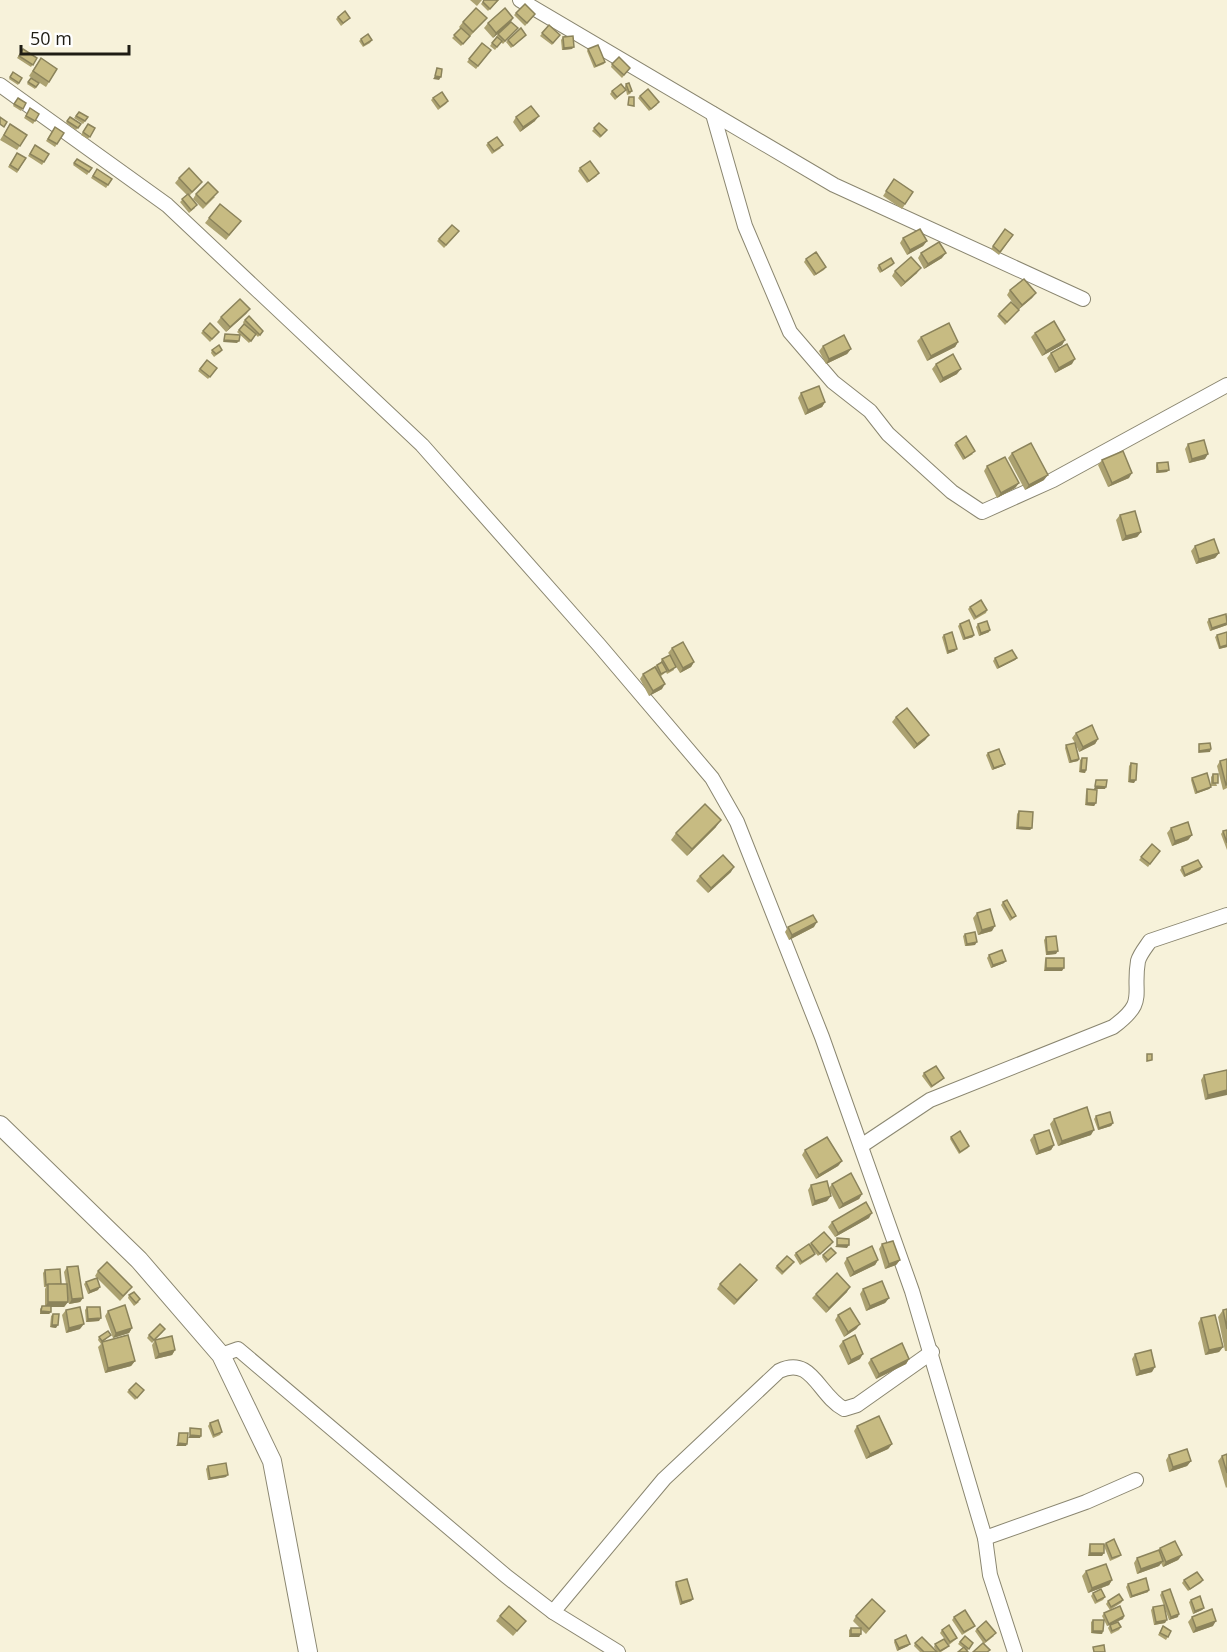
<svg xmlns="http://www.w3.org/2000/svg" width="1227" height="1652" viewBox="0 0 1227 1652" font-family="'Open Sans',sans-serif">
  <rect width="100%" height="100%" fill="#f7f2da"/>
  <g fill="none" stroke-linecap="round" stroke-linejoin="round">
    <!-- minor casing -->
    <g stroke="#8a8670" stroke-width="16">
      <g id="minor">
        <path d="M520,0l314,185 249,114"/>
        <path d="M0,85l167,120 255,240 177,200 113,133 25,44 85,215 90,254 73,247 5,37 25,77"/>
        <path d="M713,114l32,112 45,106 43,50 37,29 18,23 64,58 30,20 71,-32 174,-95"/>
        <path d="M861,1146l69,-46 183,-73c35,-26 19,-31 25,-66 2,-7 8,-14 12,-20l77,-26"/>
        <path d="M221,1355l17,-6 268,227 47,36"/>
        <path d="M985,1538l101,-36 50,-22"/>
        <path d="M618,1652l-65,-40 111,-133 115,-108c33,-16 39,24 65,38l13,-4 75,-53"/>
      </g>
    </g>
    <!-- secondary casing -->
    <g stroke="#8a8670" stroke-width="20">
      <path id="secondary" d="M0,1125l139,135 82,95 51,106 36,191"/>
    </g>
    <!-- minor -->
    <use href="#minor" stroke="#fff" stroke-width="14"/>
    <!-- secondary -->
    <use href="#secondary" stroke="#fff" stroke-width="18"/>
  </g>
  <!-- wall -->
  <g fill="#aba170">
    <path d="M470,0h12l-5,6z"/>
    <path d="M484,0h15l-11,11 -7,-7z"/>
    <path d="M516,13l17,4 -8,9 -11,-11z"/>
    <path d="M338,17l10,3 -7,6 -5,-7z"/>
    <path d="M487,18l-26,28 -9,-8 9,-9 -2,-2 4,-5z"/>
    <path d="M513,18l-3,5 -17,15 -9,-10 4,-5z"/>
    <path d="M549,25l11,10 -8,10 -12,-9z"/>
    <path d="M518,28l-15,16 -2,-2 -6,8 -5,-4 8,-12z"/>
    <path d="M524,37l-13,11 -5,-6 2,-2z"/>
    <path d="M563,37l9,12 -10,1 -1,-10z"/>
    <path d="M361,39l11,1 -2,3 -7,4 -4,-6z"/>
    <path d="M482,43l9,7 -15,19 -9,-7z"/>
    <path d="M23,49l14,9 -6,9 -14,-9z"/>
    <path d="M588,49l17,13 -1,2 -10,4 -7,-17z"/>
    <path d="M41,58l16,11 -11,18 -17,-11z"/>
    <path d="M612,64l18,4 -8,10 -11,-11z"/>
    <path d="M13,72l9,6 -4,7 -9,-6z"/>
    <path d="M31,78l8,5 -4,6 -8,-5z"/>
    <path d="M626,84l6,7 -2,3 -3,1 -1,-5 -11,10 -5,-6 2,-3 13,-2v-3z"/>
    <path d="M640,96l17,9 -8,6 -11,-13z"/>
    <path d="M18,98l8,5 -5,8 -8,-5z"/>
    <path d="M433,98l15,3 -2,3 -8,6 -7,-10z"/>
    <path d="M30,108l9,6 -6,10 -9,-6z"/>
    <path d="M79,112l9,5 -5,7 -9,-6z"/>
    <path d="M70,117l11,7 -5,6 -10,-7z"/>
    <path d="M516,117l19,4 -15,11 -7,-10z"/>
    <path d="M599,123l8,7 -7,8 -8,-7z"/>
    <path d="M10,124l17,11 -10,15 -17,-10z"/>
    <path d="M88,124l7,4 -7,11 -7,-4z"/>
    <path d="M55,127l9,6 -9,14 -9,-6z"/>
    <path d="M488,143l13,5 -9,6 -6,-9z"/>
    <path d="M35,145l14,9 -7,11 -14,-9z"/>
    <path d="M17,153l9,5 -9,15 -9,-6z"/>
    <path d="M77,159l15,9 -5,7 -14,-10z"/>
    <path d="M580,168l17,8 -10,7 -9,-12z"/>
    <path d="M97,169l15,10 -6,9 -15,-10z"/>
    <path d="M179,178l23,4 -4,5 -9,9 6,12 -6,5 -9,-11 7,-7 -12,-12z"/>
    <path d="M894,179l19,13 -11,17 -19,-13z"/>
    <path d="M196,194l19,3 -12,12 -10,-10z"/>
    <path d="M209,218l28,8 -11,14 -21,-17z"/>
    <path d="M1005,229l8,6 -14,20 -8,-6z"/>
    <path d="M457,234l-13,14 -7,-7 2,-2z"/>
    <path d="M903,238l24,3 -4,5 -16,9 -7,-12z"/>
    <path d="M921,253l21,5 -18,11 -6,-11z"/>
    <path d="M806,259l20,8 -2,3 -10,6 -10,-14z"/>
    <path d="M894,263l-1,2 -13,8 -3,-5 2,-3z"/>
    <path d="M895,271l22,2 -16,14 -9,-11z"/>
    <path d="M1010,290l26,3 -4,5 -14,12 -11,-15z"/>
    <path d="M250,309l-4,5 -20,18 -9,-10 4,-5z"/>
    <path d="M1019,310l-14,15 -8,-9 2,-2z"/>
    <path d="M245,320l18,11 -5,6 -2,-2 -7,8 -12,-11 7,-8 -1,-2z"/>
    <path d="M203,331l16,1 -9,10 -9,-9z"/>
    <path d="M1035,333l30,7 -3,5 -20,11 -11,-19z"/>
    <path d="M921,337l37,5 -3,5 -28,14 -10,-20z"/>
    <path d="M823,346l28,3 -4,5 -21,10 -7,-13z"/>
    <path d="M212,350h10l-1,2 -7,5 -3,-4z"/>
    <path d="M1051,353l21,11 -17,9 -8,-15z"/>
    <path d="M207,360l10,8 -9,11 -10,-8z"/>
    <path d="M936,364l21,10 -17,9 -8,-14z"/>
    <path d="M801,393l24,9 -3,5 -17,8 -7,-17z"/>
    <path d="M956,443l17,11 -10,6 -9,-15z"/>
    <path d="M1188,444l17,15 -16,4 -4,-14z"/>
    <path d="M1012,453l32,27 -19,10 -17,-32z"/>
    <path d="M1102,460l27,18 -21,9 -10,-22z"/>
    <path d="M1157,463l10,9 -11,1v-8z"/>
    <path d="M987,466l32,17 -4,5 -18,10 -13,-27z"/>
    <path d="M1120,515l21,17 -4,5 -15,4 -6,-21z"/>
    <path d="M1195,546l24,7 -4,5 -19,6 -5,-13z"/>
    <path d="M970,607l17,3 -1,3 -12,7 -6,-11z"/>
    <path d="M1209,619l18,6 -17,6 -3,-9z"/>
    <path d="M960,624l13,13 -10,3 -5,-14z"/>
    <path d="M978,624l11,8 -10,4 -3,-9z"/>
    <path d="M1227,632v15l-8,2 -4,-12 2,-2z"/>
    <path d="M944,635l11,16 -8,3 -5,-17z"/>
    <path d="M672,648l22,14 -3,5 -11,6 -8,-13 2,10 -7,4 -1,-2 -5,4 1,13 -13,7 -9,-17 3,-5 18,-12v-1l1,-2 8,-4 -2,-2z"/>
    <path d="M995,658h22l-2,2 -18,9 -4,-8z"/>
    <path d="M896,717l33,18 -4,5 -11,9 -22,-27z"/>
    <path d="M1076,733l22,6 -3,5 -16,8 -3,-7 3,14 -1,2 -9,2 -4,-15 1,-3 9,-2 -3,-5z"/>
    <path d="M988,753l15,13 -11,4 -6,-15z"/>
    <path d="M1082,758l4,12 -1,3 -6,-1 1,-12z"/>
    <path d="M1227,759v29l-4,2 -6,-24 3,-5z"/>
    <path d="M1131,763l3,20 -6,-1 1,-16z"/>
    <path d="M1213,774l4,12h-6v-9z"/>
    <path d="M1192,778l19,9 -2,2 -14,5 -4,-14z"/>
    <path d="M1087,789l9,14 -2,3 -9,-1 1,-13z"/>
    <path d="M1019,811l13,17 -2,2 -14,-1 1,-15z"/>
    <path d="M716,827l-29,29 -16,-16 5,-7z"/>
    <path d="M1171,828l21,7 -4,5 -16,6 -5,-13z"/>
    <path d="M1227,830v20l-6,-16 2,-3z"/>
    <path d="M1152,844l8,7 -12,16 -9,-7z"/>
    <path d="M1182,867h20l-2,3 -16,7 -4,-7z"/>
    <path d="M731,872l-23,21 -12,-12 4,-5z"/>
    <path d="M1003,902l13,14 -2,2 -4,3 -9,-16z"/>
    <path d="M977,913l15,18 -14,4 -5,-17z"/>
    <path d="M788,927h26l-25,13 -4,-8z"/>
    <path d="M965,934l10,11 -10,1 -2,-10z"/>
    <path d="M1046,937l10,17 -10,1 -2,-15z"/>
    <path d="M989,955l15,8 -13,5 -4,-10z"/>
    <path d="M1046,958l16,13h-18l1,-11z"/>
    <path d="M1227,1070l-22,30 -4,-20 3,-5z"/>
    <path d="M924,1073l18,7 -11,8 -9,-12z"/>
    <path d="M1096,1116l17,7 -2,3 -13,4 -4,-11z"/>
    <path d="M1054,1119l37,16 -33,11 -8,-22z"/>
    <path d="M1034,1135l20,10 -3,5 -15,5 -6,-15z"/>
    <path d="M951,1137l18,9 -1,2 -9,6 -9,-15z"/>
    <path d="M805,1150l37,11 -4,5 -22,13 -14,-24z"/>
    <path d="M832,1184l30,10 -3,5 -20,10 -9,-18 -3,10 -15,5 -4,-16 3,-5 18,3z"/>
    <path d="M869,1218l-34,19 -7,-10 4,-5z"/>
    <path d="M811,1243l20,2 -13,11 -6,-7 3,5 -1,2 -14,9 -6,-10 2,-2 14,-8z"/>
    <path d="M882,1244l18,16 -4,5 -11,4 -6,-20z"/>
    <path d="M836,1253l-10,10 -4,-6 1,-2z"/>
    <path d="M847,1258l31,2 -3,5 -25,12 -6,-14z"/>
    <path d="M792,1265l-10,10 -7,-7 2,-2z"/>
    <path d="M67,1267l16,31 -3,4 -11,2 -2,-10 1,8 -4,5h-13v5l-2,2h-9v-5l2,-3h3v-17l1,-2h-2l-1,-14 2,-3 16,14h5l-2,-12z"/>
    <path d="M98,1271l30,21 -8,9 -25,-25z"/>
    <path d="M86,1282l12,8 -10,4 -4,-10z"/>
    <path d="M720,1284l33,1 -19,20 -17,-16z"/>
    <path d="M863,1289l26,9 -4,5 -19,8 -6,-17z"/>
    <path d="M847,1292l-21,21 -14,-15 4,-4z"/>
    <path d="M129,1295l10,7 -5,4 -6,-8z"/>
    <path d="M87,1307l12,14 -13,1 -1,-12z"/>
    <path d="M1227,1309v42h-2l-7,-34 5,-7z"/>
    <path d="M66,1310l14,19 -14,4 -4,-18z"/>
    <path d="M108,1311l24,17 -3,5 -16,5 -8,-22z"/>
    <path d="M53,1314l3,14 -6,-1 1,-11z"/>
    <path d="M838,1315l22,9 -4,5 -12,8 -9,-17z"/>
    <path d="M1201,1318l22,29 -4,5 -14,3 -7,-32z"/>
    <path d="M163,1332l-11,11 -5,-5 2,-3z"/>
    <path d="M111,1335l-8,7 32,19 -4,5 -26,7 -7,-26 3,-3 -3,-4 1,-3z"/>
    <path d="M155,1340l20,10 -3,5 -17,4 -3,-14z"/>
    <path d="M843,1341l17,18 -12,6 -9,-19z"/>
    <path d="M1135,1354l17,18 -16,4 -4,-17z"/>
    <path d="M871,1359h38l-3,5 -30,15 -8,-16z"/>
    <path d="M129,1390h15l-9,10 -8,-8z"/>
    <path d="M210,1423l12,9 -2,3 -7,3 -5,-12z"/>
    <path d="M857,1426l35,18 -4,5 -22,10 -12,-28z"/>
    <path d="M1227,1454v33l-1,1 -8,-27 4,-5z"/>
    <path d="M1169,1455l22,6 -4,5 -18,6 -3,-12z"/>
    <path d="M208,1466l18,11 -18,3 -2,-11z"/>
    <path d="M1106,1543l15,12 -2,2 -9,4 -6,-15 -2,10h-14l1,-9 1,-3 14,1z"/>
    <path d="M1160,1548l22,7 -4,5 -15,7 -2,-4 -2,3 -22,8 -3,-11 3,-5 21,-7z"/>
    <path d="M1086,1571l26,9 -3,5 -21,8 -6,-17z"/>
    <path d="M1184,1580h19l-2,3 -13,8 -6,-8z"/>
    <path d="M676,1582l17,17 -2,2 -11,4 -5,-20z"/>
    <path d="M1128,1584l20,8 -18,6 -4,-11z"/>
    <path d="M1162,1592l16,25 -9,3 -9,-25z"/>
    <path d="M1093,1593l12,4 -2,3 -8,4 -4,-8z"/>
    <path d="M1123,1600l-2,3 -11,7 -4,-6 2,-3z"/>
    <path d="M1191,1600l13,8 -2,2 -9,4 -4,-12z"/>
    <path d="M1153,1607l12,16 -11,2 -3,-15z"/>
    <path d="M885,1611l-19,23 -5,-5v5l-2,3h-10v-7l2,-2h9l-7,-7 3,-5z"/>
    <path d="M1104,1613l20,3 -1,3 -16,7 -5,-10z"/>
    <path d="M500,1616l26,5 -13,15 -17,-15z"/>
    <path d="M954,1617l21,9 -2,2 -11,7 -10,-15z"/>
    <path d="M1192,1617l21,9 -20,7 -5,-11z"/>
    <path d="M1093,1620l10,11 -1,3 -11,-1v-11z"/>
    <path d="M1110,1625l11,2 -2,3 -8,4 -3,-6z"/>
    <path d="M1163,1626l8,5 -5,9 -8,-5z"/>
    <path d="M977,1629l17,7 -10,8 -9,-13z"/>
    <path d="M942,1630l15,8 -2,2 -6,5 -9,-12z"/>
    <path d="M965,1636l8,7 -6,8 -9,-7z"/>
    <path d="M895,1640l13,6 -11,5 -3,-9z"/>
    <path d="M915,1643l22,9h-17l-6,-6z"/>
    <path d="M935,1644l12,4 -6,4h-4l-3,-5z"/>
  </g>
  <!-- shaded-wall -->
  <g fill="#8b835b">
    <path d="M513,18l-3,5 -17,15 3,-5z"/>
    <path d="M574,47l-2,2 -10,1 2,-2z"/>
    <path d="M435,76l6,1 -2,3 -6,-1z"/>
    <path d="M539,116l-4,5 -15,11 3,-5z"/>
    <path d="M927,241l-4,5 -16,9 3,-5z"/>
    <path d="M946,253l-4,5 -18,11 4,-5z"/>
    <path d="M921,268l-4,5 -16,14 4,-5z"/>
    <path d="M1036,293l-4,5 -14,12 4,-5z"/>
    <path d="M250,309l-4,5 -20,18 4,-5z"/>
    <path d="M224,340l15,1 -2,2 -14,-1z"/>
    <path d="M1065,340l-3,5 -20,11 4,-5z"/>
    <path d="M958,342l-3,5 -28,14 4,-5z"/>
    <path d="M851,349l-4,5 -21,10 3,-5z"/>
    <path d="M1075,359l-3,5 -17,9 4,-5z"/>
    <path d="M961,369l-4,5 -17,9 3,-5z"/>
    <path d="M825,402l-3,5 -17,8 3,-5z"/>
    <path d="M1208,454l-3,5 -16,4 3,-4z"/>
    <path d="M1169,470l-2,2 -11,1 2,-2z"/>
    <path d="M1132,473l-3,5 -21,9 4,-4z"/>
    <path d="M1048,475l-4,5 -19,10 4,-5z"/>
    <path d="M1019,483l-4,5 -18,10 4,-5z"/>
    <path d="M1141,532l-4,5 -15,4 4,-5z"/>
    <path d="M1219,553l-4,5 -19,6 3,-5z"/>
    <path d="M1227,623v2l-17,6 2,-3z"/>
    <path d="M990,630l-1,2 -10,4 2,-3z"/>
    <path d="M974,635l-1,2 -10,3 2,-2z"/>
    <path d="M1227,645v2l-8,2 1,-2z"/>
    <path d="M957,649l-2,2 -8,3 1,-3z"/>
    <path d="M1017,658l-2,2 -18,9 2,-2z"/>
    <path d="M694,662l-3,5 -11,6 3,-5z"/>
    <path d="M665,684l-3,5 -13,7 4,-5z"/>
    <path d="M929,735l-4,5 -11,9 3,-5z"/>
    <path d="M1098,739l-3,5 -16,8 4,-5z"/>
    <path d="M1211,749l-1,3 -12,1 1,-2z"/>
    <path d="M1079,759l-1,2 -9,2 2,-2z"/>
    <path d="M1005,764l-2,2 -11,4 2,-2z"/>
    <path d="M1081,770h5l-1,3 -6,-1z"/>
    <path d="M1130,780h6l-2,3 -6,-1z"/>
    <path d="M1095,786l11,1 -1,2h-11z"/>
    <path d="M1211,787l-2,2 -14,5 2,-2z"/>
    <path d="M1087,803h9l-2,3 -9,-1z"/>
    <path d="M721,820l-5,7 -29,29 5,-7z"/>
    <path d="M1018,827l14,1 -2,2 -14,-1z"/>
    <path d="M1192,835l-4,5 -16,6 3,-5z"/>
    <path d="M734,867l-3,5 -23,21 3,-5z"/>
    <path d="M1202,867l-2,3 -16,7 1,-2z"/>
    <path d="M817,922l-3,5 -25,13 3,-5z"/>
    <path d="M995,926l-3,5 -14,4 4,-5z"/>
    <path d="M977,942l-2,3 -10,1 2,-2z"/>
    <path d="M1058,951l-2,3 -10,1 1,-3z"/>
    <path d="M1006,961l-2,2 -13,5 2,-3z"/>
    <path d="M1046,968h18l-2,3h-18z"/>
    <path d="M1227,1090v5l-22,5 3,-5z"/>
    <path d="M1113,1123l-2,3 -13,4 1,-2z"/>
    <path d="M1094,1130l-3,5 -33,11 4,-5z"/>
    <path d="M1054,1145l-3,5 -15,5 3,-4z"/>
    <path d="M842,1161l-4,5 -22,13 3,-4z"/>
    <path d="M862,1194l-3,5 -20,10 4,-5z"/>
    <path d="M831,1196l-4,5 -15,5 3,-5z"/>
    <path d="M872,1213l-3,5 -34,19 3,-4z"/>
    <path d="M837,1245h12l-2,3 -12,-1z"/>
    <path d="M878,1260l-3,5 -25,12 4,-5z"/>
    <path d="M900,1260l-4,5 -11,4 4,-5z"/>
    <path d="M757,1280l-4,5 -19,20 3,-5z"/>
    <path d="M100,1287l-2,3 -10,4 2,-3z"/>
    <path d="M850,1287l-3,5 -21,21 3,-5z"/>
    <path d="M83,1298l-3,4 -11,2 3,-5z"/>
    <path d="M889,1298l-4,5 -19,8 4,-5z"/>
    <path d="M48,1302h20l-4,5h-19z"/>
    <path d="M41,1311l10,1 -2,2h-9z"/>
    <path d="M101,1318l-2,3 -13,1 2,-3z"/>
    <path d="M84,1324l-4,5 -14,4 3,-5z"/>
    <path d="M860,1324l-4,5 -12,8 4,-5z"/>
    <path d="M52,1325h6l-2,3 -6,-1z"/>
    <path d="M132,1328l-3,5 -16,5 3,-5z"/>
    <path d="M1223,1347l-4,5 -14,3 4,-5z"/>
    <path d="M175,1350l-3,5 -17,4 4,-5z"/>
    <path d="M863,1354l-3,5 -12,6 3,-5z"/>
    <path d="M909,1359l-3,5 -30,15 3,-5z"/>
    <path d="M135,1361l-4,5 -26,7 3,-5z"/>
    <path d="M1155,1367l-3,5 -16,4 4,-5z"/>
    <path d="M190,1435l11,1 -1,2h-12z"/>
    <path d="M178,1443l9,1 -1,2h-10z"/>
    <path d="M892,1444l-4,5 -22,10 4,-5z"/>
    <path d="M1191,1461l-4,5 -18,6 4,-5z"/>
    <path d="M228,1475l-2,2 -18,3 2,-2z"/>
    <path d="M1090,1553h14l-2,3h-14z"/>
    <path d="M1182,1555l-4,5 -15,7 3,-5z"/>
    <path d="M1163,1561l-4,5 -22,8 4,-5z"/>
    <path d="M1112,1580l-3,5 -21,8 4,-5z"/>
    <path d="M1149,1590l-1,2 -18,6 2,-2z"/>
    <path d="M693,1599l-2,2 -11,4 2,-3z"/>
    <path d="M1204,1608l-2,2 -9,4 2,-3z"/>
    <path d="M1179,1614l-1,3 -9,3 2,-3z"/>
    <path d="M1124,1616l-1,3 -16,7 2,-2z"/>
    <path d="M1167,1620l-2,3 -11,2 2,-3z"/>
    <path d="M1216,1621l-3,5 -20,7 3,-5z"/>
    <path d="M1093,1631h10l-1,3 -11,-1z"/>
    <path d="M851,1634h10l-2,3h-10z"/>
    <path d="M910,1644l-2,2 -11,5 2,-3z"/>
  </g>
  <!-- building -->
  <g fill="#c7bb82" stroke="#8b835b" stroke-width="1.5">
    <path d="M484,0h14l-8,9 -7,-7z"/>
    <path d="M525,4l10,10 -8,9 -11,-10z"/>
    <path d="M476,8l11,10 -14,14 -10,-10z"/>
    <path d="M505,8l8,10 -17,15 -8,-10z"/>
    <path d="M345,11l5,7 -7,5 -5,-6z"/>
    <path d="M511,22l7,6 -13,13 -7,-7z"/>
    <path d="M549,25l11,10 -7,8 -11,-10z"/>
    <path d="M461,28l9,8 -7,8 -9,-9z"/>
    <path d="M521,28l5,7 -13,11 -5,-6z"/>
    <path d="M368,34l4,6 -8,5 -3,-6z"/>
    <path d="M573,36l1,11 -10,1 -1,-11z"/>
    <path d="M497,37l5,4 -5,6 -5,-4z"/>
    <path d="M482,43l9,7 -13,16 -9,-7z"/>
    <path d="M598,45l7,17 -9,4 -8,-17z"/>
    <path d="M23,49l14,9 -4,7 -14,-9z"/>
    <path d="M619,57l11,11 -6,7 -12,-11z"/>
    <path d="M41,58l16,11 -8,13 -16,-11z"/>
    <path d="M437,68l5,1 -1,8 -6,-1z"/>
    <path d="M13,72l9,6 -3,5 -9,-6z"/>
    <path d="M31,78l8,5 -3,4 -8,-5z"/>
    <path d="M629,83l3,8 -3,1 -3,-8z"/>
    <path d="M621,84l5,6 -9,7 -5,-6z"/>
    <path d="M648,89l11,13 -8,7 -11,-13z"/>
    <path d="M442,92l6,9 -8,6 -7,-9z"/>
    <path d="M629,97h5v9l-6,-1z"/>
    <path d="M18,98l8,5 -3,6 -9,-5z"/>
    <path d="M531,106l8,10 -16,11 -7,-10z"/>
    <path d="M30,108l9,6 -4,7 -9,-5z"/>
    <path d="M79,112l9,5 -3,4 -9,-5z"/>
    <path d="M0,117l7,5 -3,5 -4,-3z"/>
    <path d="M70,117l11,7 -3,4 -11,-7z"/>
    <path d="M599,123l8,7 -6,6 -7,-8z"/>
    <path d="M10,124l17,11 -7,11 -16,-11z"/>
    <path d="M88,124l7,4 -5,9 -7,-5z"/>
    <path d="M55,127l9,6 -7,11 -9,-5z"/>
    <path d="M497,137l6,8 -9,6 -6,-8z"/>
    <path d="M35,145l14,9 -5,8 -14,-8z"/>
    <path d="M17,153l9,5 -8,12 -8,-5z"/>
    <path d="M77,159l15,9 -3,4 -15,-9z"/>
    <path d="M590,161l9,12 -10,8 -9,-13z"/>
    <path d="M189,168l13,14 -10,10 -13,-14z"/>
    <path d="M97,169l15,10 -4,6 -15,-9z"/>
    <path d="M894,179l19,13 -8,12 -19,-13z"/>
    <path d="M208,182l10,10 -12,12 -10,-10z"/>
    <path d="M188,194l9,11 -6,5 -9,-11z"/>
    <path d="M220,204l21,17 -12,14 -20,-17z"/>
    <path d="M452,225l7,6 -13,14 -7,-6z"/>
    <path d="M920,229l7,12 -17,9 -7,-12z"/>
    <path d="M1005,229l8,6 -13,17 -7,-6z"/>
    <path d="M939,242l7,11 -18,11 -7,-11z"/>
    <path d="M816,252l10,15 -10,7 -10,-15z"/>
    <path d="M911,257l10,11 -16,14 -10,-11z"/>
    <path d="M891,258l3,5 -12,8 -3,-6z"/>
    <path d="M1024,279l12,14 -14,12 -12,-15z"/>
    <path d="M240,299l10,10 -20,18 -9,-10z"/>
    <path d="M1011,302l8,8 -12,12 -8,-8z"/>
    <path d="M249,316l14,15 -3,4 -15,-15z"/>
    <path d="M1054,321l11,19 -19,11 -11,-18z"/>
    <path d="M210,323l9,9 -7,7 -9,-8z"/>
    <path d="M949,323l9,19 -27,14 -10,-19z"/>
    <path d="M244,324l12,10 -5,7 -12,-11z"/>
    <path d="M225,334l15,1 -1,6 -15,-1z"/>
    <path d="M844,335l7,14 -22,10 -6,-13z"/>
    <path d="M1067,344l8,15 -16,9 -8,-15z"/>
    <path d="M219,345l3,5 -6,4 -4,-4z"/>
    <path d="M953,354l8,15 -18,9 -7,-14z"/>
    <path d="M207,360l10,8 -7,9 -10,-8z"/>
    <path d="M819,386l6,16 -17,8 -7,-17z"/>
    <path d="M966,436l9,15 -10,7 -9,-15z"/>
    <path d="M1204,440l4,14 -16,5 -4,-15z"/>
    <path d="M1031,443l17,32 -19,10 -17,-32z"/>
    <path d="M1123,451l9,22 -20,10 -10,-23z"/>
    <path d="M1005,457l14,26 -18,10 -14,-27z"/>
    <path d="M1168,462l1,8 -11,1 -1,-8z"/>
    <path d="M1135,511l6,21 -15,4 -6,-21z"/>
    <path d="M1214,539l5,14 -20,6 -4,-13z"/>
    <path d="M981,600l6,10 -11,7 -6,-10z"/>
    <path d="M1226,614l1,9 -15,5 -3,-9z"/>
    <path d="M969,620l5,15 -9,3 -5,-14z"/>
    <path d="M987,621l3,9 -9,3 -3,-9z"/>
    <path d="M952,632l5,17 -9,2 -4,-16z"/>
    <path d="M1227,632v13l-7,2 -3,-12z"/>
    <path d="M683,642l11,20 -11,6 -11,-20z"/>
    <path d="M1012,650l5,8 -18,9 -4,-9z"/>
    <path d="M670,655l6,12 -7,4 -7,-12z"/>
    <path d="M662,662l5,9 -6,3 -4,-9z"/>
    <path d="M655,667l10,17 -12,7 -10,-17z"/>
    <path d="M907,708l22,27 -12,9 -21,-27z"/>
    <path d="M1092,725l6,14 -15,8 -7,-14z"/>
    <path d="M1075,743l4,16 -8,2 -5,-16z"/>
    <path d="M1210,743l1,6 -12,2v-7z"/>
    <path d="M999,749l6,15 -11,4 -6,-15z"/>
    <path d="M1082,758h5l-1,12h-5z"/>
    <path d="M1227,759v25l-1,1 -6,-24z"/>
    <path d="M1131,763l6,1 -1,16h-6z"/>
    <path d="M1207,773l4,14 -14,5 -5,-14z"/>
    <rect x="1213" y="774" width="5" height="9"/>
    <path d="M1096,780h11l-1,7 -11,-1z"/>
    <path d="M1087,789l10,1 -1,13h-9z"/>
    <path d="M705,804l16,16 -29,29 -16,-16z"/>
    <path d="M1019,811l14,1 -1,16 -14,-1z"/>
    <path d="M1188,822l4,13 -17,6 -4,-13z"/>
    <path d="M1227,830v13l-4,-12z"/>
    <path d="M1152,844l8,7 -10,13 -9,-7z"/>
    <path d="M723,855l11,12 -23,21 -11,-12z"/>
    <path d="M1198,860l4,7 -17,8 -3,-8z"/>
    <path d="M1007,900l9,16 -4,2 -9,-16z"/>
    <path d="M990,909l5,17 -13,4 -5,-17z"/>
    <path d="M813,915l4,7 -25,13 -4,-8z"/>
    <path d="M975,932l2,10 -10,2 -2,-10z"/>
    <path d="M1056,936l2,15 -11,1 -1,-15z"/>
    <path d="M1002,950l4,11 -13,4 -4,-10z"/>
    <rect x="1046" y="958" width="18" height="10"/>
    <path d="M1147,1054h5v6l-5,1z"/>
    <path d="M936,1066l8,12 -12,8 -8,-13z"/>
    <path d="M1227,1070v20l-19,5 -4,-20z"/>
    <path d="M1087,1107l7,23 -32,11 -8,-22z"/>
    <path d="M1110,1112l3,11 -14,5 -3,-12z"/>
    <path d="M1049,1130l5,15 -15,6 -5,-16z"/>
    <path d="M960,1131l9,15 -9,6 -9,-15z"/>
    <path d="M827,1137l15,24 -23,14 -14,-25z"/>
    <path d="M851,1173l11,21 -19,10 -11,-20z"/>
    <path d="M827,1181l4,15 -16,5 -4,-16z"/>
    <path d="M866,1202l6,11 -34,20 -6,-11z"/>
    <path d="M824,1232l9,10 -13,12 -9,-11z"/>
    <path d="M837,1238l12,1v6h-12z"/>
    <path d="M893,1241l7,19 -11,4 -7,-20z"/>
    <path d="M809,1244l6,10 -13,8 -6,-9z"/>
    <path d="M872,1246l6,14 -24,12 -7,-14z"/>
    <path d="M831,1248l5,5 -8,7 -5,-5z"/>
    <path d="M787,1256l7,6 -11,10 -6,-6z"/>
    <path d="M107,1262l25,25 -9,9 -25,-25z"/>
    <path d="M740,1264l17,16 -20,20 -17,-16z"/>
    <path d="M78,1266l5,32 -11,1 -5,-32z"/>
    <path d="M60,1269l1,15 -15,1 -1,-15z"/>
    <path d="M837,1273l13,14 -21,21 -13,-14z"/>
    <path d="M97,1278l3,9 -10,4 -4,-9z"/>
    <path d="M882,1281l7,17 -19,8 -7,-17z"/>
    <path d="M48,1284h19l1,18h-20z"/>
    <path d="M134,1292l6,7 -4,4 -7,-8z"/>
    <path d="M125,1305l7,23 -16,5 -8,-22z"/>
    <path d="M42,1306h9v6l-10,-1z"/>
    <path d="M80,1307l4,17 -15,4 -3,-18z"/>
    <path d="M87,1307h13l1,11 -13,1z"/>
    <path d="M850,1308l10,16 -12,8 -10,-17z"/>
    <path d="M1227,1309v20l-4,-19z"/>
    <path d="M53,1314h6l-1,11h-6z"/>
    <path d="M1215,1315l8,32 -14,3 -8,-32z"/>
    <path d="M160,1324l5,5 -11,11 -5,-5z"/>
    <path d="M108,1331l3,4 -9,6 -3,-4z"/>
    <path d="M128,1335l7,26 -27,7 -6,-26z"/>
    <path d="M855,1335l8,19 -12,6 -8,-19z"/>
    <path d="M172,1336l3,14 -16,4 -4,-14z"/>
    <path d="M902,1343l7,16 -30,15 -8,-15z"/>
    <path d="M1151,1350l4,17 -15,4 -5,-17z"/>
    <path d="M136,1383l8,7 -7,8 -8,-8z"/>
    <path d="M879,1416l13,28 -22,10 -13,-28z"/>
    <path d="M218,1420l4,12 -8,3 -4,-12z"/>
    <path d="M190,1428l11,1v7l-11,-1z"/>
    <path d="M179,1433h9l-1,11 -9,-1z"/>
    <path d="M1187,1449l4,12 -18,6 -4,-12z"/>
    <path d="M1227,1454v19l-5,-17z"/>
    <path d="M226,1463l2,12 -18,3 -2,-12z"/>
    <path d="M1114,1539l7,16 -9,3 -6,-15z"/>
    <path d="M1175,1541l7,14 -16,7 -6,-14z"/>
    <rect x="1090" y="1544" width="14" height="9"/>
    <path d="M1159,1550l4,11 -22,8 -4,-11z"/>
    <path d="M1106,1564l6,16 -20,8 -6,-17z"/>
    <path d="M1197,1572l6,8 -13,9 -6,-9z"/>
    <path d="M1146,1578l3,12 -17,6 -4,-12z"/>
    <path d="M687,1579l6,20 -11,3 -6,-20z"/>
    <path d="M1101,1589l4,8 -8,4 -4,-8z"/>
    <path d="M1170,1589l9,25 -8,3 -9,-25z"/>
    <path d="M1119,1594l4,6 -12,7 -3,-6z"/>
    <path d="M1200,1596l4,12 -9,3 -4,-11z"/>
    <path d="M872,1599l13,12 -16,18 -13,-13z"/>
    <path d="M1164,1605l3,15 -11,2 -3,-15z"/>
    <path d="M509,1606l17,15 -9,10 -17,-15z"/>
    <path d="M1120,1606l4,10 -15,8 -5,-11z"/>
    <path d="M1212,1609l4,12 -20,7 -4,-11z"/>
    <path d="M965,1610l10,16 -11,6 -10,-15z"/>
    <path d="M1093,1620h11l-1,11h-10z"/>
    <path d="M986,1621l10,12 -10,8 -9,-12z"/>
    <path d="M1118,1622l3,5 -9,4 -2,-6z"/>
    <path d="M949,1625l8,13 -7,4 -8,-12z"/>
    <path d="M1163,1626l8,5 -3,6 -8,-4z"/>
    <rect x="851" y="1628" width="10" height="6"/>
    <path d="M906,1635l4,9 -11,4 -4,-8z"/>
    <path d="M965,1636l8,7 -4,6 -9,-7z"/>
    <path d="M922,1637l15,15h-13l-9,-9z"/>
    <path d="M944,1639l5,7 -9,5 -5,-7z"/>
    <path d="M983,1643l7,7 -3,2h-14z"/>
    <path d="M1104,1645l1,7h-11l-1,-5z"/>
    <path d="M964,1647l4,5h-10z"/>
  </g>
  <!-- scale -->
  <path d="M21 45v9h108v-9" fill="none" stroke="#1f1d14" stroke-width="3"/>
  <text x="30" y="45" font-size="18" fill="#1f1d14" stroke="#ffffff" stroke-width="4.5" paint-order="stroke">50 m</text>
</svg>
